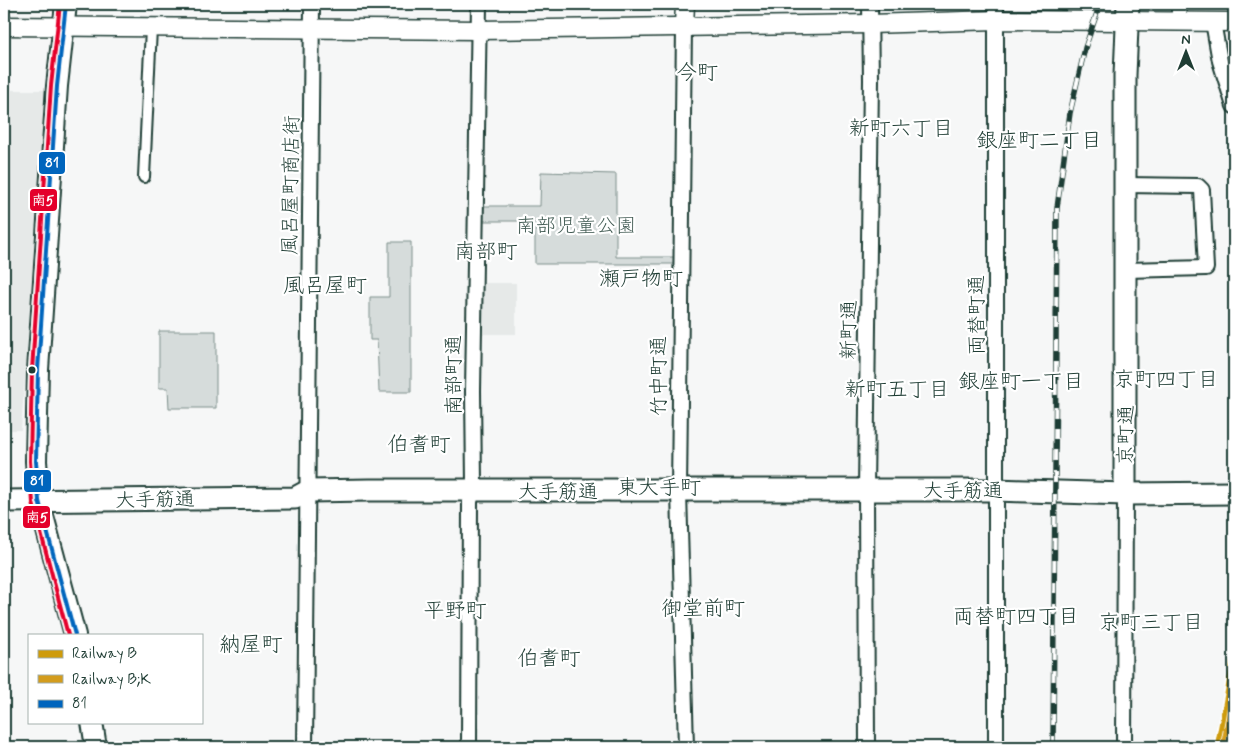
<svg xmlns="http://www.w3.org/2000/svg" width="1238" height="751" viewBox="0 0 1238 751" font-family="Mynerve,'Klee One',sans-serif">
  <rect width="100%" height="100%" fill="#f6f7f7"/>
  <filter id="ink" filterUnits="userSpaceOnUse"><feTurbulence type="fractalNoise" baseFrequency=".02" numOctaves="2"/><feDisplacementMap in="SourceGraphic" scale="10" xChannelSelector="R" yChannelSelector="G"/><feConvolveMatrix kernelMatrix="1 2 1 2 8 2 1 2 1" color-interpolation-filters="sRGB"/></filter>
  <g filter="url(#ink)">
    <!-- built -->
    <g fill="#e6e9e8">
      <path d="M4,90h42l-25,340h-17z"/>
      <rect x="479" y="283" width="37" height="51"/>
    </g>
    <!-- green -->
    <g fill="#d6dcdb" stroke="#7a8c88">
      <path d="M541,172l75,2v83h58v7h-139v-43h-55v-15h60z"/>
      <path d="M389,242h22v150h-32l-2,-52h-7v-43h19z"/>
      <path d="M159,331h57v77h-47l-1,-20h-9z"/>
    </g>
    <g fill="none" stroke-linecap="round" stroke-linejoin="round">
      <!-- pedestrian casing -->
      <g stroke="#1f3d34" stroke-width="14">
        <path id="pedestrian" d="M144,177l7,-149"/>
      </g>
      <!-- minor casing -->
      <g stroke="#1f3d34" stroke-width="18">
        <g id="minor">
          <path d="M1179,4v18"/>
          <path d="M1213,22l7,39 14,45"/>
          <path d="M684,26l-5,466 7,255"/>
          <path d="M1125,185l73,1 4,4 4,78 -80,2"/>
          <path d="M305,747l7,-743"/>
          <path d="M469,747l1,-245 4,-18 -1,-93 6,-387"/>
          <path d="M867,747l-1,-257 5,-410 -1,-76"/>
          <path d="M996,747v-743"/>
          <path d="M1124,747l1,-253"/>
        </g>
      </g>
      <!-- tertiary casing -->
      <g stroke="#1f3d34" stroke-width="21">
        <g id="tertiary">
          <path d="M4,26l474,4 392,-6 126,-4 238,2"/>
          <path d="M684,26l1,-22"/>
        </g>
      </g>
      <!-- secondary casing -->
      <g stroke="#1f3d34" stroke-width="24">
        <g id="secondary">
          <path d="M66,4l-9,82 -19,284 -2,91 3,40 36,134"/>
          <path d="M92,722l4,25"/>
        </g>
      </g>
      <!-- primary casing -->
      <g stroke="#1f3d34" stroke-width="25">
        <g id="primary">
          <path d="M1125,494v-419l3,-71"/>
          <path d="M4,501l291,-3 13,-7 62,-1h625l130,4 109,-1"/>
        </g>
      </g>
      <!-- pedestrian -->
      <use href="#pedestrian" stroke="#fff" stroke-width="10"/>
      <!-- minor -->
      <use href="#minor" stroke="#fff" stroke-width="14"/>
      <!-- tertiary -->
      <use href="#tertiary" stroke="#fff" stroke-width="18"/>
      <!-- secondary -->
      <use href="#secondary" stroke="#fff" stroke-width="20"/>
      <!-- primary -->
      <use href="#primary" stroke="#fff" stroke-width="21"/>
      <!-- rail casing -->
      <g stroke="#1f3d34" stroke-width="5.5">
        <path id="rail" d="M1053,747l4,-539 13,-95 15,-65 15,-44"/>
      </g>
      <!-- rail -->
      <use href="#rail" stroke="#fff" stroke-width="4" stroke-dasharray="11" stroke-linecap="butt"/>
      <!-- bus-1 casing -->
      <g stroke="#fff" stroke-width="8">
        <path id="bus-1" d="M66,4l-9,82 -19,284 -2,91 3,40 36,134"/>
      </g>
      <!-- bus-2 casing -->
      <g stroke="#fff" stroke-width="8">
        <path id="bus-2" d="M60,4l-9,82 -19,284 -2,91 3,42 35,132"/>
      </g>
      <!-- bus-1 -->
      <use href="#bus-1" stroke="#0065bd" stroke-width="4"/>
      <!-- bus-2 -->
      <use href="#bus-2" stroke="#e4002b" stroke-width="4"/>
      <!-- rail-1 casing -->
      <g stroke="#fff" stroke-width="9">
        <path id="rail-1" d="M1217,747l17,-90"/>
      </g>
      <!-- rail-2 casing -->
      <g stroke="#fff" stroke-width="9">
        <path id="rail-2" d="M1223,747l11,-58"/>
      </g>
      <!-- rail-1 -->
      <use href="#rail-1" stroke="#ce9b0c" stroke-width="5"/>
      <!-- rail-2 -->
      <use href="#rail-2" stroke="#d39c1d" stroke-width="5"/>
    </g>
  </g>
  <!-- markers -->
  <circle fill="#1f3d34" stroke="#fff" stroke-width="2" cx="32" cy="370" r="4.5"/>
  <g text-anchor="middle" stroke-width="4.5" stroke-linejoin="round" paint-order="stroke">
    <!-- street labels -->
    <g font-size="20" fill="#1f3d34" stroke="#fff">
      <text transform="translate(290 185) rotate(-89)" y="7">風呂屋町商店街</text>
      <text transform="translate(976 315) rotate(-90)" y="7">両替町通</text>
      <text transform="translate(848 330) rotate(-89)" y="7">新町通</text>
      <text transform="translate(453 375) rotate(-90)" y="7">南部町通</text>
      <text transform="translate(658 376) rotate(-90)" y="7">竹中町通</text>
      <text transform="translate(1125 435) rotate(-89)" y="7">京町通</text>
      <text x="963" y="497">大手筋通</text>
      <text x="558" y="498">大手筋通</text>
      <text transform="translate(155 499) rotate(-1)" y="7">大手筋通</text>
    </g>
    <!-- park labels -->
    <g font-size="20" fill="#445d55" stroke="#fff">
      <text x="576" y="232">南部児童公園</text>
    </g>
    <!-- neighbourhood labels -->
    <g font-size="21" fill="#1f3d34" stroke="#fff">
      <text x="697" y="79">今町</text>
      <text x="901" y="135">新町六丁目</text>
      <text x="1039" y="147">銀座町二丁目</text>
      <text x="486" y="258">南部町</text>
      <text x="641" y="285">瀬戸物町</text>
      <text x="325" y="292">風呂屋町</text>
      <text x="1166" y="386">京町四丁目</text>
      <text x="1021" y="388">銀座町一丁目</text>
      <text x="897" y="396">新町五丁目</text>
      <text x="419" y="451">伯耆町</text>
      <text x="659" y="494">東大手町</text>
      <text x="703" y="615">御堂前町</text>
      <text x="455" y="617">平野町</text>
      <text x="1016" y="623">両替町四丁目</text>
      <text x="1151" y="629">京町三丁目</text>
      <text x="251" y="651">納屋町</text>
      <text x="549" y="665">伯耆町</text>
    </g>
  </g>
  <g stroke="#fff" stroke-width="2">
    <rect x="38" y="151" width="28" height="24" rx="5" fill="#0065bd"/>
    <rect x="29" y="188" width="29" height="24" rx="5" fill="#e4002b"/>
    <rect x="23" y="469" width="29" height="24" rx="5" fill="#0065bd"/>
    <rect x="22" y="505" width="29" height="24" rx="5" fill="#e4002b"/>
  </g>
  <g font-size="14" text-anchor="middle" font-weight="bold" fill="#fff">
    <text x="52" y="167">81</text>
    <text x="43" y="205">南5</text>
    <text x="37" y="485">81</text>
    <text x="37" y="522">南5</text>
  </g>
  <!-- margin -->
  <rect width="1238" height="751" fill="none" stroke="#fff" stroke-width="20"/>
  <rect x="10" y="10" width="1218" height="731" fill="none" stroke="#1f3d34" stroke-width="2" filter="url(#ink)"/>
  <!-- legend -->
  <rect x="28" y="634" width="175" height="90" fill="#ffffff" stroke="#a5b1ae"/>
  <rect x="38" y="650" width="25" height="8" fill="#ce9b0c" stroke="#a5b1ae"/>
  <text x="72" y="658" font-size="15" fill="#1f3d34">Railway B</text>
  <rect x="38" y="675" width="25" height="8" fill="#d39c1d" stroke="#a5b1ae"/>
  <text x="72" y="684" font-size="15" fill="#1f3d34">Railway B;K</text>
  <rect x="38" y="700" width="25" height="8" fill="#0065bd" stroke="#a5b1ae"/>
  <text x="72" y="708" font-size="15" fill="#1f3d34">81</text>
  <!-- north arrow -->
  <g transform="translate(1186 52)" stroke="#ffffff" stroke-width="4" paint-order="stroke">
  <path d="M0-4L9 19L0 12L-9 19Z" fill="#1f3d34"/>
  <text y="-8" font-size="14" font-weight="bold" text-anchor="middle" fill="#1f3d34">N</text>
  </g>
</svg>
